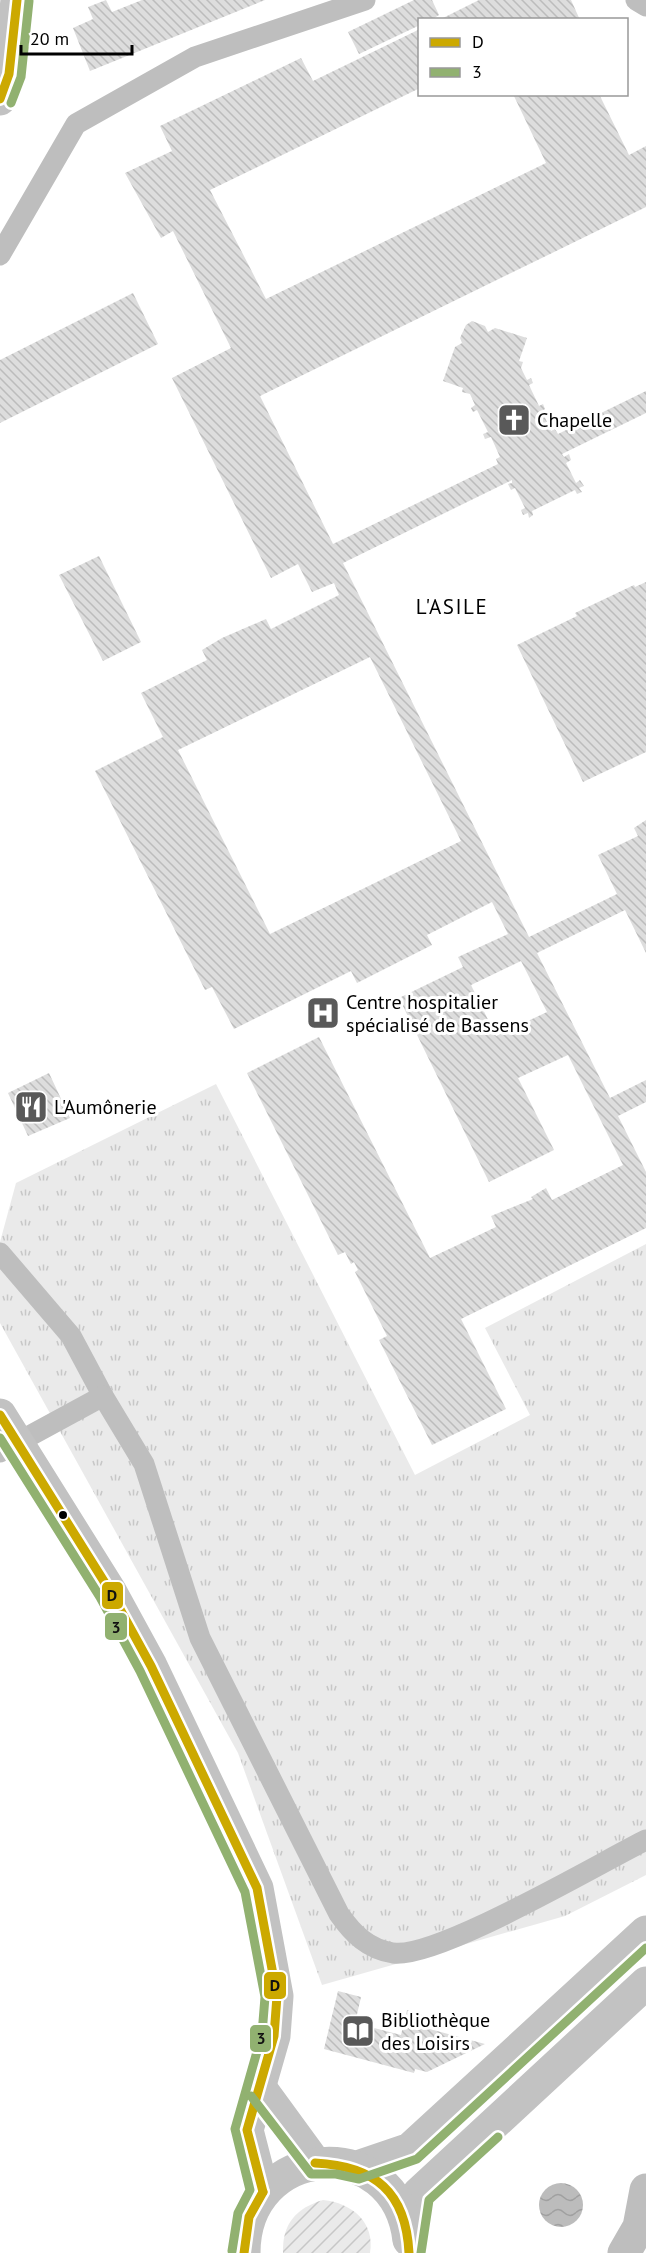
<svg xmlns="http://www.w3.org/2000/svg" width="646" height="2253" viewBox="0 0 646 2253" font-family="'PT Sans',sans-serif">
  <defs>
    <pattern id="grass-tufts" width="24" height="20" patternUnits="userSpaceOnUse" patternTransform="scale(1.5)"><rect width="24" height="20" fill="#eaeaea"/><path d="M3 7l-1-3M5 7V3M7 7l1-3M15 17l-1-3M17 17v-4M19 17l1-3" fill="none" stroke="#c7c7c7"/></pattern>
    <pattern id="garden-furrows" width="10" height="10" patternUnits="userSpaceOnUse" patternTransform="scale(1.5)"><rect width="10" height="10" fill="#eaeaea"/><path d="M-1 1l2-2M0 10L10 0M9 11l2-2" fill="none" stroke="#c7c7c7"/></pattern>
    <pattern id="water-waves" width="16" height="10" patternUnits="userSpaceOnUse" patternTransform="scale(1.5)"><rect width="16" height="10" fill="#bcbcbc"/><path d="M0 5q4-4 8 0t8 0" fill="none" stroke="#a0a0a0"/></pattern>
    <pattern id="building-back-hatch" width="6" height="6" patternUnits="userSpaceOnUse" patternTransform="scale(1.5)"><rect width="6" height="6" fill="#ddd"/><path d="M-1 5l2 2M0 0l6 6M5-1l2 2" fill="none" stroke="#bcbcbc"/></pattern>
  </defs>
  <rect width="100%" height="100%" fill="#fff"/>
  <!-- grass -->
  <path fill="url(#grass-tufts)" d="M216,1084l199,391 115,-60 -45,-87 161,-84v631l-81,41 -243,69 -84,-232 -238,-430v-81l16,-59z"/>
  <!-- garden -->
  <path fill="url(#garden-furrows)" d="M323,2200c29,3 52,22 47,53h-87c-1,-29 13,-45 40,-53z"/>
  <!-- water -->
  <circle fill="url(#water-waves)" cx="561" cy="2205" r="22"/>
  <!-- building -->
  <g fill="url(#building-back-hatch)" fill-rule="evenodd">
    <path d="M106,0l6,12 30,-12h123l-175,71 -17,-43 20,-9 -5,-12z"/>
    <path d="M414,0h18l7,15 -8,5h-11v5l-61,29 -11,-22z"/>
    <path d="M479,0h92l9,20h-141z"/>
    <path d="M420,29v59l-210,102 56,109 280,-136 -33,-69h86l30,61 17,-9v61l-386,189 73,148 165,-80 -2,-5 4,-2 -9,-20 -6,2 -2,-5 5,-2 -11,-22 -4,2 -2,-4 4,-3 -5,-11 -8,-2 1,-4 -20,-7 12,-34 7,-4 -2,-5 6,-13 6,-4 13,5 3,6 7,-4 32,10 -8,23 4,1 -2,6 6,12 4,-2 2,5 -4,2 10,21 4,-2 2,5 -3,2 9,20 4,-2 3,5 88,-43v22l-84,41 2,3 5,-3 2,6 -5,3 10,20 4,-3 4,6 -5,2 3,4 -5,2 -2,-4 -43,21 1,4 -4,3 -1,-5 -5,2 -2,-5 4,-2 -10,-20 -4,2 -3,-6 4,-1v-3l-169,83 186,374 88,-43 -19,-39 40,-19 -4,-8 12,-8v133l-21,-43 -88,43 73,145 36,-18v22l-28,14 28,56v56l-185,91 45,90 -74,36 -53,-105 8,-4 -32,-64 3,-2 -4,-8 -3,2 -6,-12 -7,3 -91,-182 72,-36 111,221 66,-31 -5,-11 42,-17 -2,-2 15,-9 6,12 71,-35 -55,-110 -50,23 36,72 -65,32 -90,-184 64,-31 -5,-10 50,-23 -16,-32 -65,33 5,10 -75,38 -6,-12 -117,58 -22,-42 -7,3 -110,-219 68,-34 -22,-44 66,-33 -5,-10 20,-12 44,-19 5,10 68,-34 -5,-12 -22,9 -14,-28 -27,14 -99,-200 59,-30 -58,-117 -12,7 -36,-65 47,-22 -12,-25 141,-68 12,23zM370,657l91,184 -191,93 -92,-184zM521,961l26,51 -51,24 -25,-51z"/>
    <path d="M133,293l25,51 -158,79v-63z"/>
    <path d="M99,556l42,86 -38,19 -44,-86z"/>
    <path d="M646,582v170l-63,30 -66,-137 60,-29 -2,-3 59,-28 1,2z"/>
    <path d="M49,1073l21,45 -42,18 -20,-43z"/>
    <path d="M338,1991l23,6 -6,26 46,12 6,-25 21,7 -2,11 59,16 -58,28 -12,-3 -1,4 -90,-24z"/>
  </g>
  <g fill="none" stroke-linecap="round" stroke-linejoin="round">
    <!-- service -->
    <g stroke="#bebebe" stroke-width="21">
      <path d="M636,0l10,6"/>
      <path d="M0,255l76,-131 119,-67 170,-57"/>
      <path d="M0,1253l71,83 32,60 41,68 56,174 139,276c14,20 29,35 54,39 44,6 205,-89 253,-113"/>
      <path d="M0,1452l103,-56"/>
    </g>
    <!-- minor -->
    <path stroke="#bebebe" stroke-width="33" d="M624,2253l15,-26 7,-37"/>
    <!-- secondary -->
    <g stroke="#c2c2c2" stroke-width="33">
      <path d="M0,99l9,-25 8,-74"/>
      <path d="M0,1415l110,176 41,75 106,222 20,108 -3,40 -27,94 16,62"/>
      <path d="M261,2089l54,74"/>
      <path d="M357,2167l53,-18 236,-217"/>
      <path d="M409,2238l9,-44 228,-211"/>
      <path d="M244,2253c0,-111 152,-123 165,-13"/>
    </g>
    <!-- bus-1 casing -->
    <g stroke="#fff" stroke-width="14">
      <g id="bus-1">
        <path d="M0,99l9,-25 8,-74"/>
        <path d="M0,1415l110,176 41,75 106,222 20,108 -3,40 -27,94 16,62"/>
        <path d="M315,2163c60,3 91,29 94,90"/>
        <path d="M244,2253l5,-36 14,-25"/>
      </g>
    </g>
    <!-- bus-2 casing -->
    <g stroke="#fff" stroke-width="14">
      <g id="bus-2">
        <path d="M11,103l10,-26 8,-76"/>
        <path d="M0,1438l100,159 40,74 105,221 20,105 -3,37 -27,95 15,61 -12,23 -6,38"/>
        <path d="M251,2096l60,78h25l23,5 58,-20 229,-211"/>
        <path d="M421,2253l8,-53 69,-63"/>
      </g>
    </g>
    <!-- bus-1 -->
    <use href="#bus-1" stroke="#cca900" stroke-width="9"/>
    <!-- bus-2 -->
    <use href="#bus-2" stroke="#91b170" stroke-width="9"/>
  </g>
  <!-- icons -->
  <defs>
    <g id="church-square" transform="scale(1.725)"><rect x="-9" y="-9" width="18" height="18" rx="4" fill="#595959" stroke="#fff"/><path d="M-1.2-6h2.4v3.5h3.3v2.4h-3.3V6h-2.4V-.1h-3.3v-2.4h3.3Z" fill="#fff"/></g>
    <g id="hospital-square" transform="scale(1.725)"><rect x="-9" y="-9" width="18" height="18" rx="4" fill="#595959" stroke="#fff"/><path d="M-5-5h3v3.5h4V-5h3V5h-3V1.5h-4V5h-3Z" fill="#fff"/></g>
    <g id="restaurant-square" transform="scale(1.725)"><rect x="-9" y="-9" width="18" height="18" rx="4" fill="#595959" stroke="#fff"/><path d="M-5-6h1v4h1v-4h1v4h1v-4h1v5L-1.5 .5V6h-2V.5L-5-1ZM5-6V6H3V1.5H1.5Q1.5-4 5-6Z" fill="#fff"/></g>
    <g id="library-square" transform="scale(1.725)"><rect x="-9" y="-9" width="18" height="18" rx="4" fill="#595959" stroke="#fff"/><path d="M-6-4Q-3-5.5-.7-3.5V5Q-3 3-6 4ZM6-4Q3-5.5 .7-3.5V5Q3 3 6 4Z" fill="#fff"/></g>
  </defs>
  <g fill-rule="evenodd">
    <use href="#church-square" x="514" y="420"/>
    <use href="#hospital-square" x="323" y="1013"/>
    <use href="#restaurant-square" x="31" y="1107"/>
    <use href="#library-square" x="358" y="2031"/>
  </g>
  <!-- markers -->
  <circle fill="#000" stroke="#fff" stroke-width="2" cx="63" cy="1515" r="5"/>
  <g text-anchor="middle" stroke-width="6" stroke-linejoin="round" paint-order="stroke">
    <!-- poi labels -->
    <g font-size="20" fill="#000" stroke="#fff" text-anchor="start">
      <text x="537" y="427">Chapelle</text>
      <text x="346" y="1009">Centre hospitalier<tspan x="346" dy="23">spécialisé de Bassens</tspan></text>
      <text x="54" y="1114">L'Aumônerie</text>
      <text x="381" y="2027">Bibliothèque<tspan x="381" dy="23">des Loisirs</tspan></text>
    </g>
    <!-- neighbourhood labels -->
    <g font-size="21" letter-spacing="1.5" fill="#000" stroke="#fff">
      <text x="452" y="614">L'ASILE</text>
    </g>
  </g>
  <g stroke="#fff" stroke-width="2">
    <rect x="101" y="1581" width="23" height="29" rx="6" fill="#cca900"/>
    <rect x="104" y="1612" width="24" height="29" rx="6" fill="#91b170"/>
    <rect x="263" y="1971" width="24" height="29" rx="6" fill="#cca900"/>
    <rect x="249" y="2024" width="23" height="29" rx="6" fill="#91b170"/>
  </g>
  <g font-size="16" text-anchor="middle" font-weight="bold" fill="#111">
    <text x="112" y="1601">D</text>
    <text x="116" y="1633">3</text>
    <text x="275" y="1991">D</text>
    <text x="261" y="2044">3</text>
  </g>
  <!-- legend -->
  <rect x="418" y="18" width="210" height="78" fill="#ffffff" stroke="#999999" stroke-width="1.5"/>
  <rect x="430" y="38" width="30" height="9" fill="#cca900" stroke="#999999" stroke-width="1.5"/>
  <text x="472" y="48" font-size="18" fill="#000000">D</text>
  <rect x="430" y="68" width="30" height="9" fill="#91b170" stroke="#999999" stroke-width="1.5"/>
  <text x="472" y="78" font-size="18" fill="#000000">3</text>
  <!-- scale -->
  <path d="M21 45v9h111v-9" fill="none" stroke="#000000" stroke-width="3"/>
  <text x="30" y="45" font-size="18" fill="#000000" stroke="#ffffff" stroke-width="4.5" paint-order="stroke">20 m</text>
</svg>
